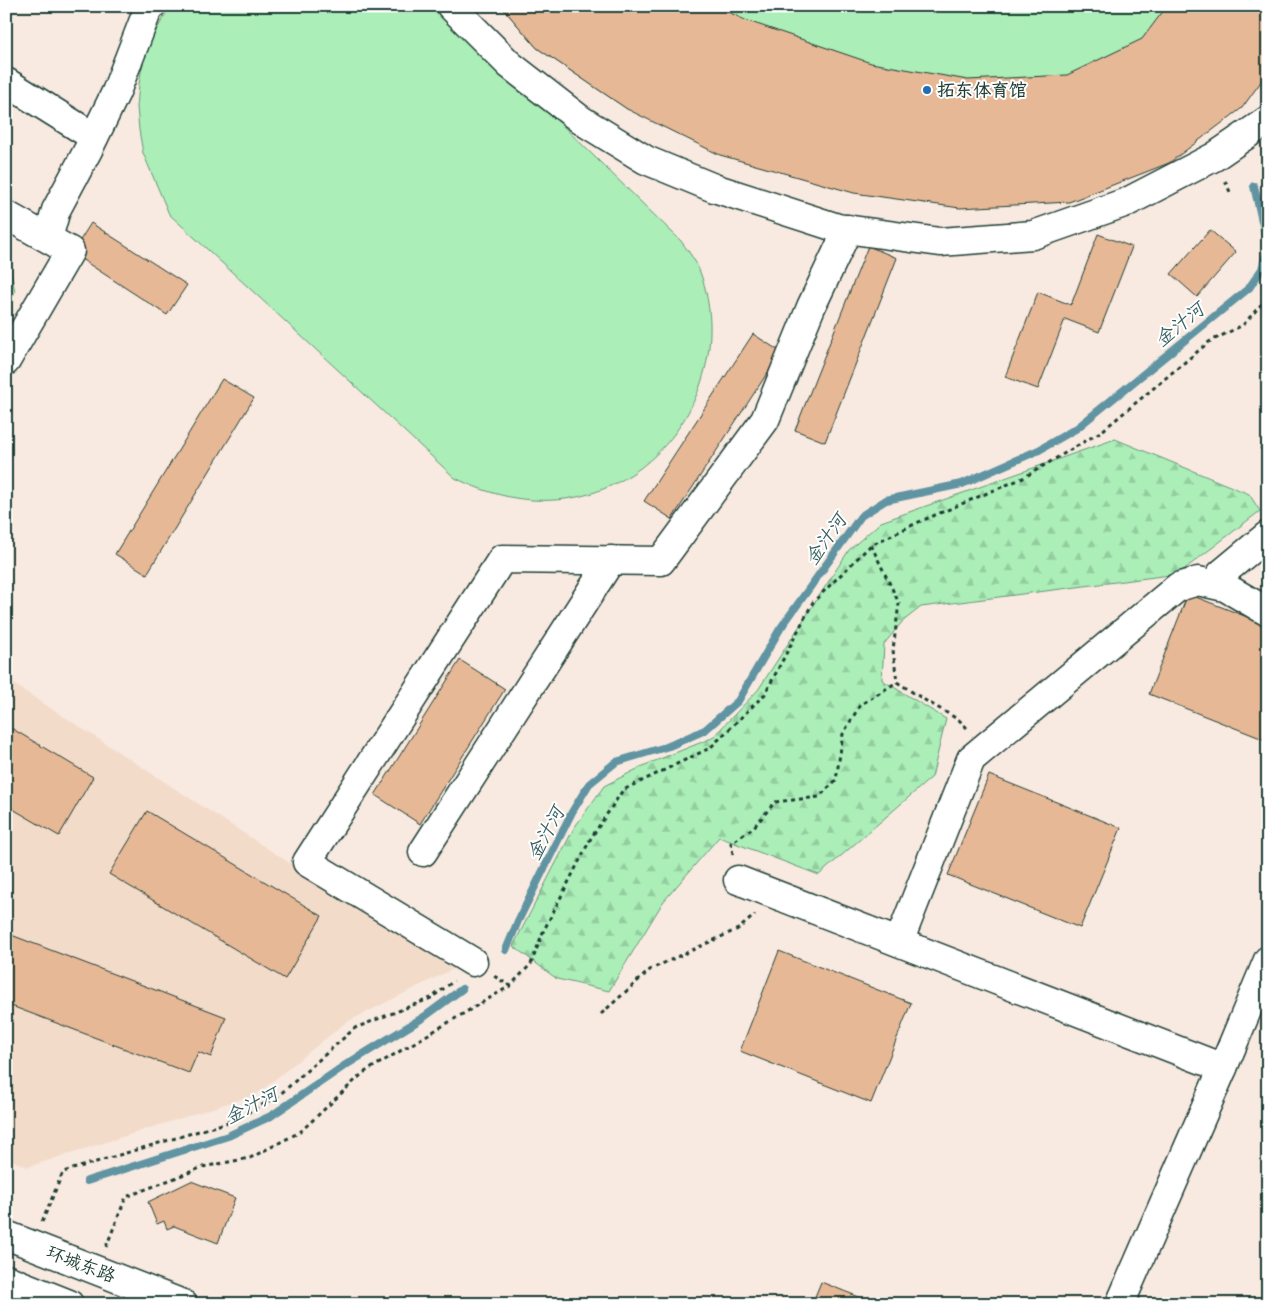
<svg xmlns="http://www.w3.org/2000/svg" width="1274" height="1310" viewBox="0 0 1274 1310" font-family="'Comic Neue','LXGW WenKai TC',sans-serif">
  <defs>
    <pattern id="grass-tufts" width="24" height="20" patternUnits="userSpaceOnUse" patternTransform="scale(1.25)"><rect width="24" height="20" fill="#abeeb8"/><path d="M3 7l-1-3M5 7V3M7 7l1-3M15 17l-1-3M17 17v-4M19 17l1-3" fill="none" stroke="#93cd9f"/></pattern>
    <pattern id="forest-firs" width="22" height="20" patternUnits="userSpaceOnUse" patternTransform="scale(1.25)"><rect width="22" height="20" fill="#abeeb8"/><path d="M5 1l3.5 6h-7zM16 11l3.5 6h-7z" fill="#93cd9f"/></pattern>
  </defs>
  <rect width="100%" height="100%" fill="#f8eae0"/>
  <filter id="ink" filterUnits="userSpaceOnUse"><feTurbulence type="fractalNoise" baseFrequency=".02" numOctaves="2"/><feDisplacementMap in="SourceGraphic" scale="10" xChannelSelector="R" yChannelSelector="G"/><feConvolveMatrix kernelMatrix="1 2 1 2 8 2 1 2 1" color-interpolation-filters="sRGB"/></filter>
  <g filter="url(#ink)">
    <!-- built -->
    <path fill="#f3dbca" d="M6,679l447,290 -108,54 -88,71 -229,73 -22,-9z"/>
    <!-- grass -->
    <path fill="url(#grass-tufts)" stroke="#659676" d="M6,254l2,1 7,37 -9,16z"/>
    <!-- forest -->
    <path fill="url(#forest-firs)" stroke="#659676" d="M1115,439l134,55 11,17 -82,63 -257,33 -19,15 -18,22 -2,36 64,39 -14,58 -113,98 -100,-38 -56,65 -54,89 -52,-12 -44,-33 61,-118 30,-42 41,-21 67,-27 46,-48 91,-140 32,-28z"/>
    <!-- park -->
    <g fill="#abeeb8" stroke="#659676">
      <path d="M170,6h270l241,235c5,7 11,15 15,22 9,18 13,40 14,59 3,85 -59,166 -145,177 -39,5 -75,-4 -110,-21l-286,-264 -26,-61 -4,-23 -2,-23 2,-23 4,-23 8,-21z"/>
      <path d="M501,6h767v66l-641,37 -90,-61z"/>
    </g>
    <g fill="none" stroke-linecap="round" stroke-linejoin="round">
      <!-- stream -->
      <g stroke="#6094a3" stroke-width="8">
        <path d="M1254,186l14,61"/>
        <path d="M506,950l12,-29 54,-109 17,-28 27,-22 53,-16 36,-16 33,-29 42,-72 81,-113 25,-16 76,-16 77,-34 38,-22 172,-140 13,-19 6,-22"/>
        <path d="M87,1181l141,-45 43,-20 73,-50 80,-49 38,-28"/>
      </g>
    </g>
    <!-- building -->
    <g fill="#e6b896" stroke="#1f3d34">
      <path d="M501,6h215l29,14 126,43 97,17 99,-5 75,-36 25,-33h101v66l-26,36 -73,55 -100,39 -109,6 -106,-15 -134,-38 -93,-46 -90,-61z"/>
      <path d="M91,223l96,62 -20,30 -95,-62z"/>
      <path d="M1210,230l26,22 -39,45 -26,-23z"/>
      <path d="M1098,234l34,13 -33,85 -34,-13 -27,70 -33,-12 33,-85 33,13z"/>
      <path d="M868,246l29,12 -72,184 -30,-12z"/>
      <path d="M753,334l28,18 -109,167 -28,-18z"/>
      <path d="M222,379l32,19 -107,176 -32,-20z"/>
      <path d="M1268,428v24l-8,-3z"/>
      <path d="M1188,594l80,31v116l-119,-47z"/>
      <path d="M460,660l45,29 -85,135 -45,-29z"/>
      <path d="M6,725l87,52 -34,59 -53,-31z"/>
      <path d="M989,775l132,53 -41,100 -132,-53z"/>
      <path d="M147,811l175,105 -37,63 -176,-105z"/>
      <path d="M6,933l220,84 -15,40 -13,-5 -9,21 -183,-69z"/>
      <path d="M779,951l132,52 -40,100 -131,-52z"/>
      <path d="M191,1181l44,17 -17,45 -44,-17 -7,3 -3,-8 -7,3 -9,-22z"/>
      <path d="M821,1282l56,22h-65z"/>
    </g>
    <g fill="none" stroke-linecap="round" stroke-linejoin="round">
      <!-- minor casing -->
      <g stroke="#1f3d34" stroke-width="31">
        <g id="minor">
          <path d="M451,6l59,59 71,55 65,40 68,28 124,40 102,14 93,-7 94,-33 87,-45 54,-37"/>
          <path d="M6,82l88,55"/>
          <path d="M6,215l64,36 -64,110"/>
          <path d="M48,238l8,-28 32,-60 28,-58 31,-80 4,-6"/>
          <path d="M1221,574l47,-39"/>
          <path d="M423,852l188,-292"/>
          <path d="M738,880l485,188"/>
          <path d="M899,942l72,-183 207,-172 20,-6 27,6 43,25"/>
          <path d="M473,962l-166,-100 195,-303 159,2 104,-141 46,-113 37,-78"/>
          <path d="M1120,1304l103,-236 45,-108"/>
        </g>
      </g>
      <!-- major casing -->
      <g stroke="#1f3d34" stroke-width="31">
        <g id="major">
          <path d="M6,1235l177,69"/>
          <path d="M6,1279l63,25"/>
        </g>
      </g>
      <!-- path -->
      <g stroke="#1f3d34" stroke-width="3" stroke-dasharray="4 4" stroke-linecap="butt">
        <path d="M1225,181l6,13"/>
        <path d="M871,545l28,58 -6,47 4,32 26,17 36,21 9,9"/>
        <path d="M733,854l-2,-11 22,-15 22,-26 44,-5 17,-17 7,-46 17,-29 37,-23"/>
        <path d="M494,976l16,10"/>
        <path d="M601,1014l50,-45 87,-40 17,-14"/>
        <path d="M42,1222l21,-50 169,-51 45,-24 78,-69 76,-30 23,-17"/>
        <path d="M106,1247l20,-50 77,-30 47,-9 50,-26 63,-59 147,-87 21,-22 12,-32 48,-94 32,-48 87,-42 55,-54 48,-92 58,-57 50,-24 102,-43 79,-47 107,-89 34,-17 25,-28"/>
      </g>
      <!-- minor -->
      <use href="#minor" stroke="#fff" stroke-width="28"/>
      <!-- major -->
      <use href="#major" stroke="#fff" stroke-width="28"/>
    </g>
  </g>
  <!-- markers -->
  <circle fill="#1f6fb2" stroke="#fff" stroke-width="2" cx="927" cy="90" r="5"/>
  <g text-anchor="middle" stroke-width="4" stroke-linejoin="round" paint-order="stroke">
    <!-- poi labels -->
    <g font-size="18" font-weight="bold" fill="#1f3d34" stroke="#fff" text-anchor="start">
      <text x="937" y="96">拓东体育馆</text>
    </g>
    <!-- street labels -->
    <g font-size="18" fill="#1f3d34" stroke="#fff">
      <text transform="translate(81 1264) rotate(21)" y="6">环城东路</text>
    </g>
    <!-- water labels -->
    <g font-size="19" font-style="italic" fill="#3a6162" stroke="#fff">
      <text transform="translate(1179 324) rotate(-39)" y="7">金汁河</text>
      <text transform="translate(825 539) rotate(-55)" y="7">金汁河</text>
      <text transform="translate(545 833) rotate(-62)" y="7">金汁河</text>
      <text transform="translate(251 1105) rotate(-27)" y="7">金汁河</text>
    </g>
  </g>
  <!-- margin -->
  <rect width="1274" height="1310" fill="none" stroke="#fff" stroke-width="25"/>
  <rect x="12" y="12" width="1249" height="1285" fill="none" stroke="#1f3d34" stroke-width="2" filter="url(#ink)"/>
</svg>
